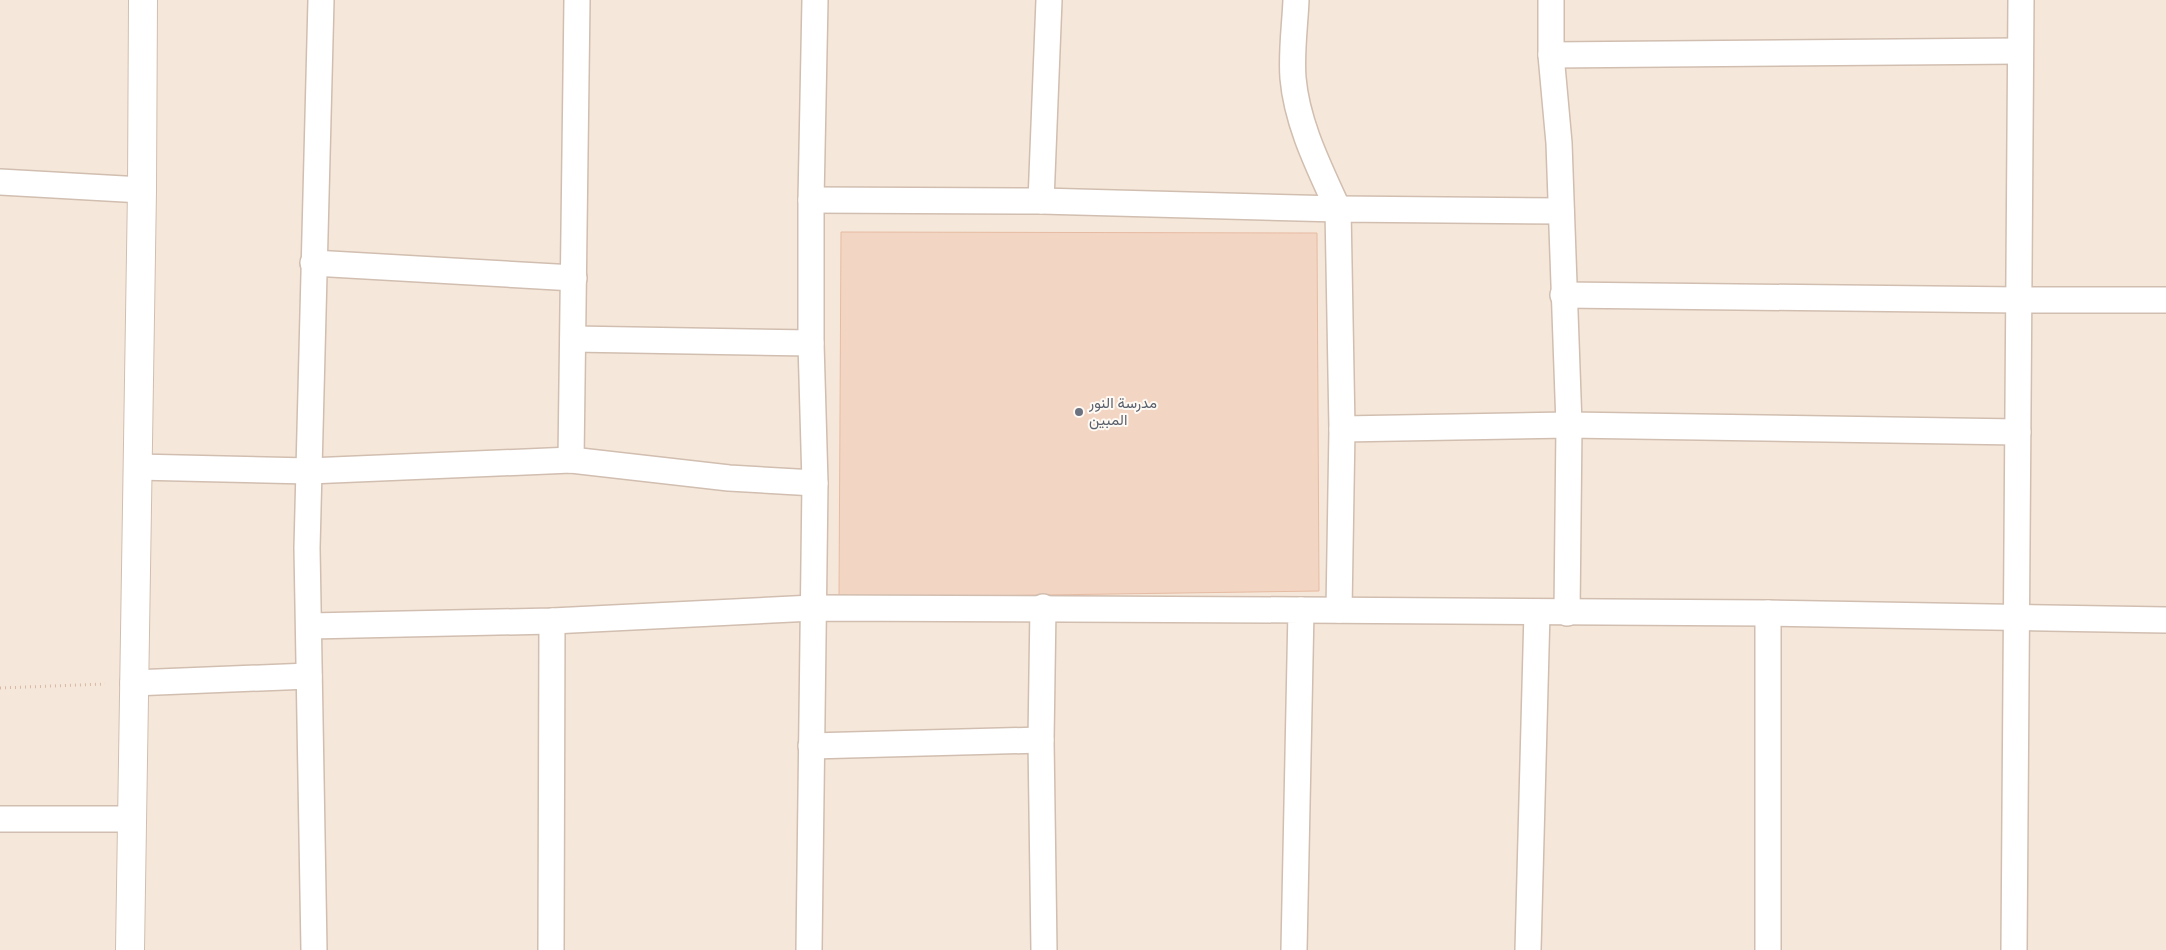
<svg xmlns="http://www.w3.org/2000/svg" width="2166" height="950" viewBox="0 0 2166 950" font-family="'Space Grotesk',Vazirmatn,sans-serif">
  <rect width="100%" height="100%" fill="#fdf6ec"/>
  <!-- residential -->
  <rect fill="#f5e8da" x="0" y="0" width="2166" height="950"/>
  <!-- building -->
  <path fill="#f3d5c3" stroke="#e6bba3" d="M841,232l476,1 2,358 -480,7z"/>
  <g fill="none" stroke-linecap="round" stroke-linejoin="round">
    <!-- minor casing -->
    <g stroke="#d1beb0" stroke-width="28">
      <g id="minor">
        <path d="M1551,0v55l8,88 10,282 -2,188"/>
        <path d="M1551,55l469,-4"/>
        <path d="M0,182l142,8"/>
        <path d="M811,200l230,1 8,-201"/>
        <path d="M1041,201l297,8c-19,-42 -41,-85 -45,-131 -2,-26 2,-53 3,-78"/>
        <path d="M313,263l261,15"/>
        <path d="M1563,295l456,5h147"/>
        <path d="M573,339l238,4"/>
        <path d="M1342,429l227,-4 449,7"/>
        <path d="M571,460l6,-460"/>
        <path d="M137,467l172,4 262,-11 158,18 86,5"/>
        <path d="M1043,607l-2,133 3,210"/>
        <path d="M1301,610l467,3 398,7"/>
        <path d="M1339,610l3,-181 -4,-220 223,2"/>
        <path d="M310,626l242,-5 261,-13 488,2 -7,340"/>
        <path d="M133,683l176,-7"/>
        <path d="M811,746l230,-6"/>
        <path d="M0,819h132"/>
        <path d="M314,950l-7,-402 14,-548"/>
        <path d="M551,950l1,-329"/>
        <path d="M809,950l6,-467 -4,-140v-143l4,-200"/>
        <path d="M1528,950l9,-338"/>
        <path d="M1768,950v-337"/>
        <path d="M2014,950l7,-950"/>
      </g>
    </g>
    <!-- tertiary casing -->
    <g stroke="#d1beb0" stroke-width="30">
      <path id="tertiary" d="M130,950l12,-760 1,-190"/>
    </g>
    <!-- path -->
    <path stroke="#d9b8a5" stroke-width="3" stroke-dasharray="1 4" stroke-linecap="butt" d="M0,688l105,-4"/>
    <!-- minor -->
    <use href="#minor" stroke="#fff" stroke-width="25"/>
    <!-- tertiary -->
    <use href="#tertiary" stroke="#fff" stroke-width="28"/>
  </g>
  <!-- markers -->
  <circle fill="#6b7280" stroke="#fffaf3" stroke-width="2" cx="1079" cy="412" r="5"/>
  <g text-anchor="middle" stroke-width="4" stroke-linejoin="round" paint-order="stroke">
    <!-- worship labels -->
    <g font-size="15" fill="#5b616d" stroke="#fffaf3" text-anchor="start">
      <text x="1089" y="408">مدرسة النور<tspan x="1089" dy="17">المبين</tspan></text>
    </g>
  </g>
</svg>
